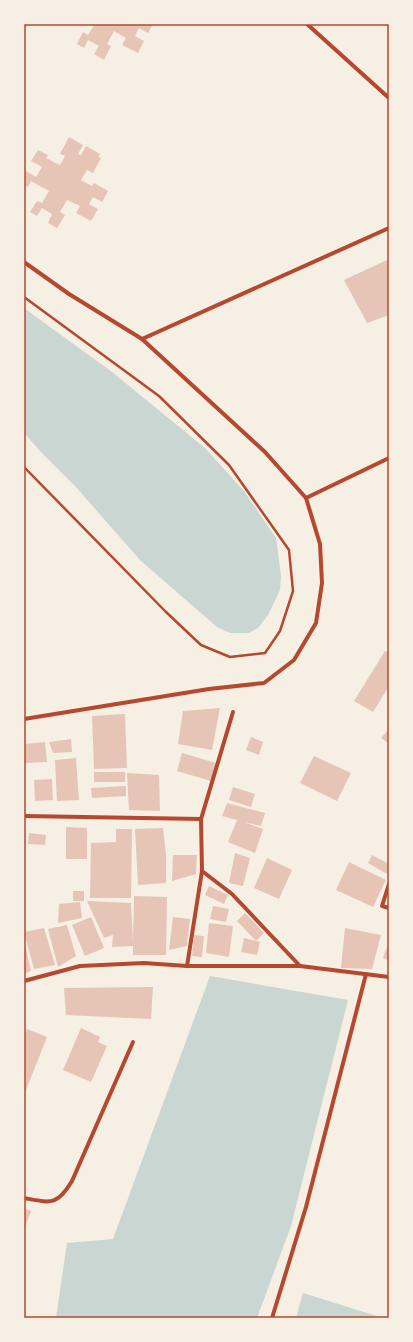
<svg xmlns="http://www.w3.org/2000/svg" width="413" height="1342" viewBox="0 0 413 1342" font-family="'IBM Plex Sans',sans-serif">
  <rect width="100%" height="100%" fill="#f6efe4"/>
  <!-- water -->
  <g fill="#c9d6d2">
    <path d="M24,308l88,64 93,76 39,43 32,47 5,38 -1,14 -12,25 -10,13 -9,5h-19l-13,-6 -77,-67 -65,-74 -34,-34 -17,-19z"/>
    <path d="M210,976l138,24 -57,226 -34,92h-201l11,-75 46,-4z"/>
    <path d="M303,1293l80,25h-87z"/>
  </g>
  <!-- building -->
  <g fill="#e6c5b7">
    <path d="M95,24h58l-5,9 -9,-5 -4,8 9,5 -6,12 -16,-8 4,-7 -12,-7 -7,13 4,2 -7,14 -10,-6 5,-8 -11,-6 -4,8 -7,-4 6,-12 5,3z"/>
    <path d="M69,137l14,8 -5,9 3,1 5,-9 14,8 -2,3 3,1 -8,15 -6,-3 -6,10 11,6 2,-3 14,8 -6,11 -9,-5 -4,7 9,5 -7,12 -15,-8 4,-7 -13,-6 -7,12 5,3 -8,13 -9,-5 4,-9 -10,-6 -5,8 -7,-4 7,-11 5,2 7,-12 -18,-10 -3,6 -4,-2v-15l12,7 6,-10 -11,-6 7,-11 10,5 -2,3 14,7 5,-9 -5,-2z"/>
    <path d="M389,259v56l-22,8 -23,-43z"/>
    <path d="M385,651l4,2v33l-16,26 -19,-11z"/>
    <path d="M220,708l-8,42 -34,-6 5,-33z"/>
    <path d="M125,714l2,54 -33,1 -2,-53z"/>
    <path d="M389,729v15l-8,-6z"/>
    <path d="M251,737l12,5 -4,13 -13,-5z"/>
    <path d="M71,739l1,13 -19,1 -4,-11z"/>
    <path d="M45,742l2,20 -22,1 -1,-19z"/>
    <path d="M182,753l34,10 -5,18 -34,-10z"/>
    <path d="M314,756l37,17 -14,28 -37,-18z"/>
    <path d="M76,758l3,42 -22,1 -2,-41z"/>
    <rect x="94" y="772" width="31" height="10"/>
    <path d="M127,773l32,2 1,36 -31,-1z"/>
    <path d="M52,779l1,21 -18,1 -1,-21z"/>
    <path d="M126,786v10l-34,2 -1,-10z"/>
    <path d="M233,787l22,7 -4,13 -22,-7z"/>
    <path d="M227,803l38,10 -4,13 -17,-4 19,7 -8,24 -27,-11 9,-22 -15,-4z"/>
    <path d="M66,827l21,1v31h-21z"/>
    <path d="M163,828l3,26v29l-28,2 -3,-56z"/>
    <path d="M116,829h16l-1,69h-41l1,-55 25,-1z"/>
    <path d="M29,833l17,2 -1,10 -17,-1z"/>
    <path d="M235,853l15,5 -7,28 -14,-3z"/>
    <path d="M173,855h24l-1,19 -24,7z"/>
    <path d="M372,855l17,9 -2,10 -19,-11z"/>
    <path d="M267,858l25,12 -13,29 -25,-11z"/>
    <path d="M349,862l37,18 -13,27 -37,-17z"/>
    <path d="M209,886l19,9 -4,9 -19,-9z"/>
    <rect x="73" y="891" width="11" height="10"/>
    <path d="M134,896l33,1 -1,58h-33v-9l-21,1 1,-12 -9,3 -17,-37 44,2 2,38z"/>
    <path d="M80,902l2,16 -24,5 1,-19z"/>
    <path d="M213,906l16,3 -3,13 -16,-3z"/>
    <path d="M245,913l19,20 -8,8 4,1 -3,13 -16,-3 3,-14 12,3 -19,-20z"/>
    <path d="M91,917l13,31 -19,8 -13,-31z"/>
    <path d="M173,917l17,2 -3,27 -18,4z"/>
    <path d="M209,923l24,3 -4,31 -23,-4z"/>
    <path d="M67,925l9,31 -18,11 -10,-38z"/>
    <path d="M44,928l11,37 -21,4 -10,-37z"/>
    <path d="M345,928l36,7 -9,34 -31,-1z"/>
    <path d="M194,935l10,1 -2,21 -10,-1z"/>
    <path d="M24,940l7,31 -7,3z"/>
    <path d="M389,941v20l-6,-3z"/>
    <path d="M153,987l-2,32 -85,-4 -2,-27z"/>
    <path d="M81,1028l19,9 -2,5 9,4 -16,36 -28,-12z"/>
    <path d="M27,1029l20,8 -23,58v-58z"/>
    <path d="M24,1208l7,3 -7,19z"/>
  </g>
  <g fill="none" stroke-linecap="round" stroke-linejoin="round">
    <!-- path -->
    <path stroke="#b5482f" stroke-width="2.5" d="M24,297l135,99 70,69 60,85 4,41 -13,40 -15,22 -35,4 -29,-12 -35,-33 -142,-145"/>
    <!-- minor -->
    <g stroke="#b5482f" stroke-width="4">
      <path d="M307,24l82,74"/>
      <path d="M24,262l45,32 73,45 123,113 41,46 14,46 2,39 -6,40 -22,37 -30,23 -55,6 -185,30"/>
      <path d="M142,339l247,-111"/>
      <path d="M306,498l83,-40"/>
      <path d="M24,816l177,3"/>
      <path d="M202,871l30,23 68,72"/>
      <path d="M389,884l-7,22 7,2"/>
      <path d="M187,966l15,-95 -1,-52 32,-107"/>
      <path d="M24,981l56,-15 64,-3 43,3h113l89,11"/>
      <path d="M24,1198c27,5 33,8 48,-17l61,-139"/>
      <path d="M272,1318l34,-111 60,-233"/>
    </g>
  </g>
  <!-- border -->
  <rect width="413" height="1342" fill="none" stroke="#f6efe4" stroke-width="50"/>
  <rect x="25" y="25" width="363" height="1292" fill="none" stroke="#b5482f" stroke-width="1.5"/>
</svg>
